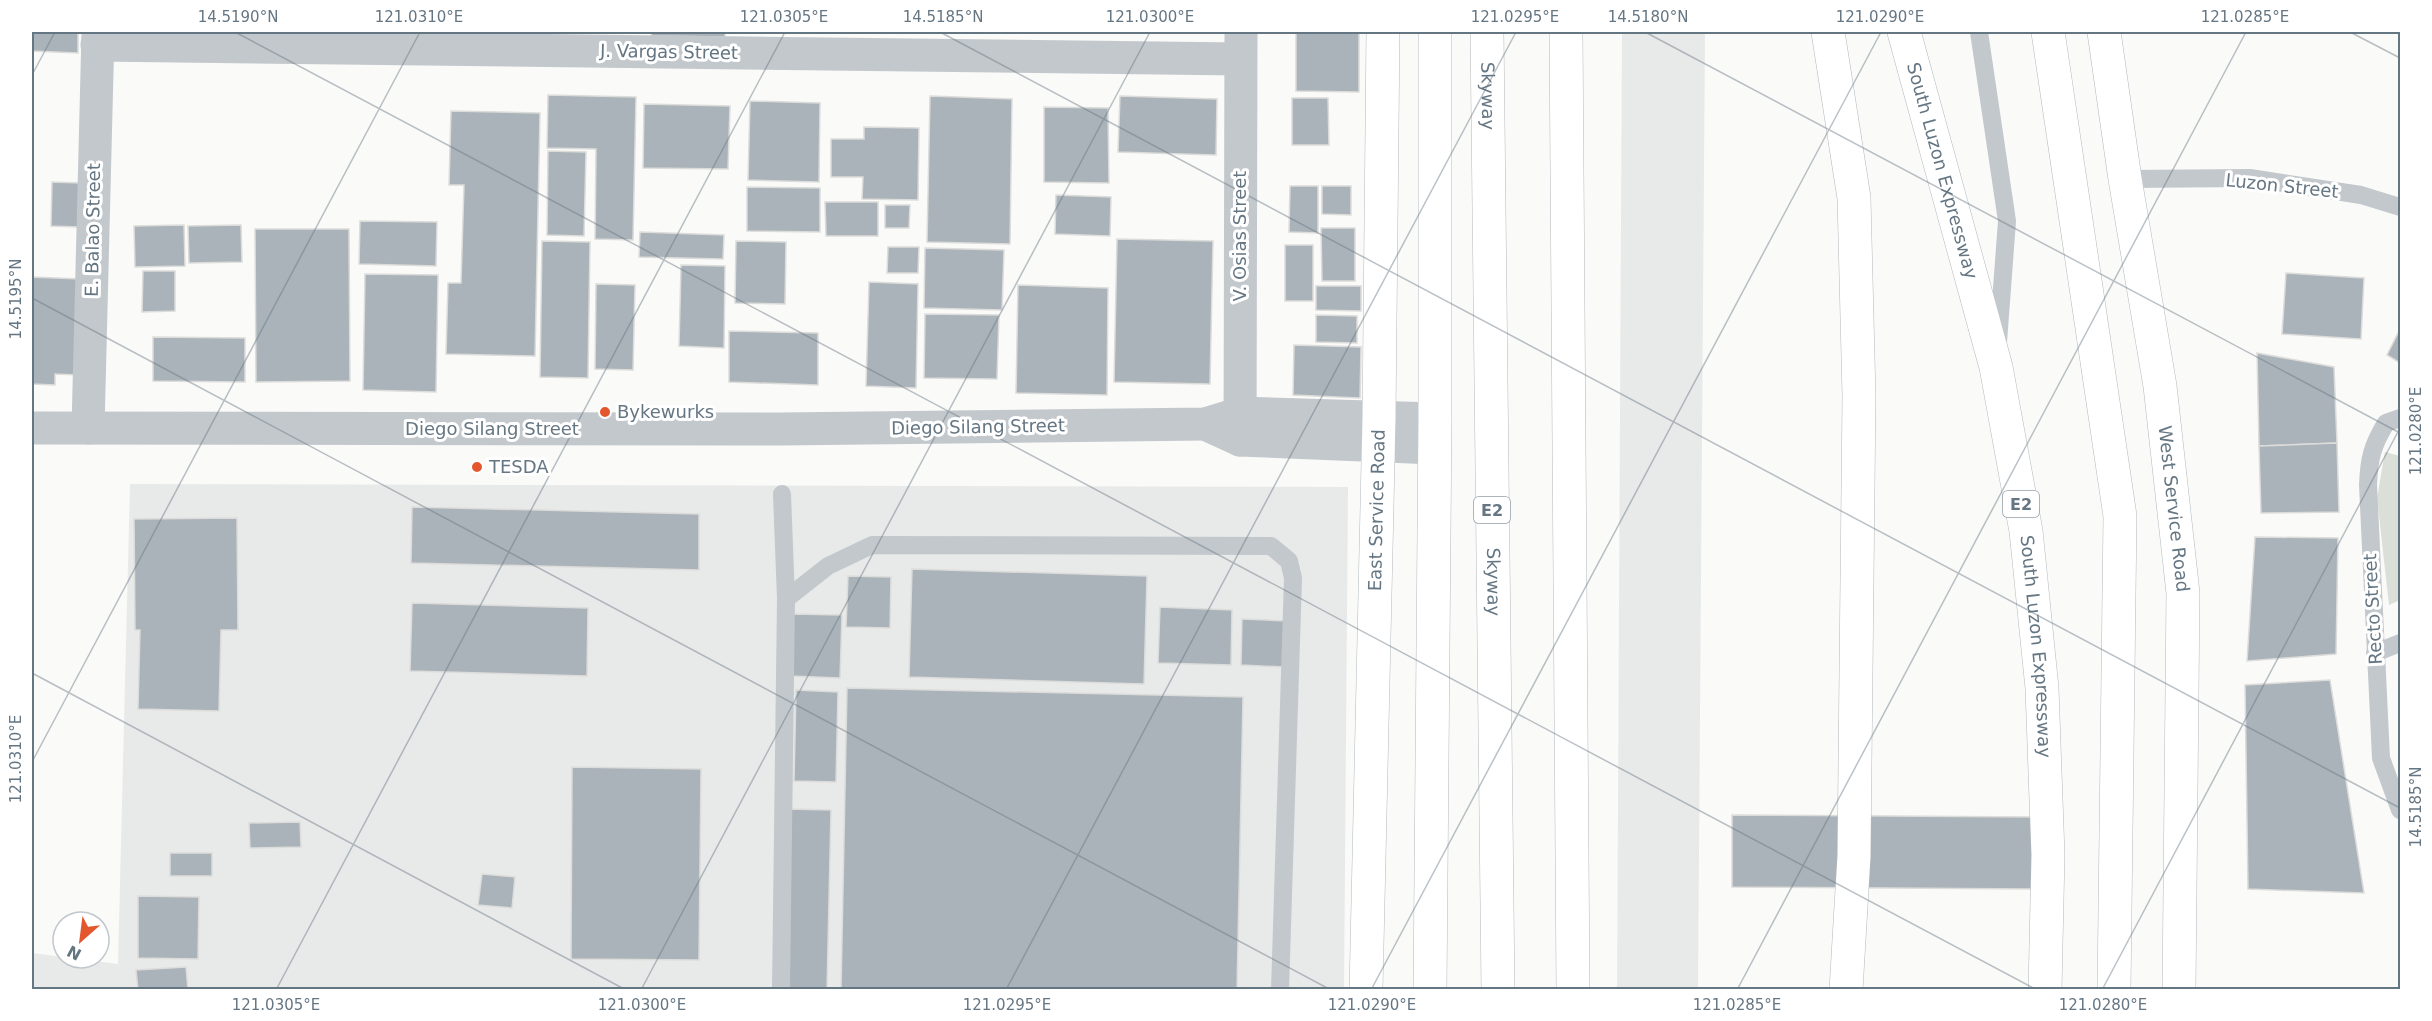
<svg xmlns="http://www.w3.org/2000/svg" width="2432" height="1021" viewBox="0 0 2432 1021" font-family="'DejaVu Sans',sans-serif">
  <rect width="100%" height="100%" fill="#fafaf8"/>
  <!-- built -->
  <g fill="#e8e9e9">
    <path d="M1622,32h83l-7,957h-81z"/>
    <path d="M130,484l1218,3 -4,502 -1312,1v-37l86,11z"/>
  </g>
  <!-- green -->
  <path fill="#dadfd7" d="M2385,452l15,4v144l-11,5 -12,-107z"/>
  <!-- building -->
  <g fill="#aab3b9" stroke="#dcdcda" stroke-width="1.5">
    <path d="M32,32h46v21l-46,-2z"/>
    <path d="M652,32h73v5l-74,-1z"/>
    <path d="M1296,32h63v60l-63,-1z"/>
    <path d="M548,95l88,2 -3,143 -38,-1 1,-90 -49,-1z"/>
    <path d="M930,96l82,3 -2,145 -83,-2z"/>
    <path d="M1120,96l97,3 -1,56 -98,-3z"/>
    <path d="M1292,98h36l1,47h-37z"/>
    <path d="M750,101l70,2 -1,79 -71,-2z"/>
    <path d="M644,104l86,2 -2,63 -85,-1z"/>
    <path d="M1044,107l64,1 1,75 -65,-1z"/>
    <path d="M451,111l89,2 -5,243 -89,-2 2,-71h13l3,-98h-15z"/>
    <path d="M864,127l55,1 -1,72 -56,-1 1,-22h-32v-38h33z"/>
    <path d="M548,151l38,1 -2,84 -37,-1z"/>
    <path d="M52,182l28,1 -1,44 -28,-1z"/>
    <path d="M1290,186h28v47l-29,-1z"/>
    <path d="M1322,186h29v29l-29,-1z"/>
    <path d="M747,187l73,1v44l-73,-1z"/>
    <path d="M1056,195l55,2 -1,39 -55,-2z"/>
    <path d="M825,202h53v34h-52z"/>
    <path d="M885,205h25l-1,23h-24z"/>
    <path d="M360,221l77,1 -1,44 -77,-2z"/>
    <path d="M184,225l1,41 -50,1 -1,-41z"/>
    <path d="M241,225l1,37 -53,1 -1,-37z"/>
    <path d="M1321,228h34v53h-33z"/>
    <path d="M255,229h94l1,152 -94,1z"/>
    <path d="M640,232l84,3 -1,24 -84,-2z"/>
    <path d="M1117,239l96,2 -3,143 -96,-2z"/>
    <path d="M542,241l48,1 -2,136 -48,-1z"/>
    <path d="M736,241l50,1 -1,62 -50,-1z"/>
    <rect x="1285" y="245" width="28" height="56"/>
    <path d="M888,247h31l-1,26h-31z"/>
    <path d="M925,248l79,2 -2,60 -78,-2z"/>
    <path d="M681,265l44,1 -1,82 -45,-2z"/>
    <path d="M143,271h32v40l-33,1z"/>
    <path d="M2286,273l78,5 -3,61 -79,-5z"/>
    <path d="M365,274l73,1 -2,117 -73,-2z"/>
    <path d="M32,277l49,2 -2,96 -24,-1v11l-23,-1z"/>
    <path d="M869,282l49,2 -2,104 -50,-2z"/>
    <path d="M596,284l39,1 -2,85 -38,-1z"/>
    <path d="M1018,285l90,3 -1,107 -91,-2z"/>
    <path d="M1316,286h45v25l-45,-1z"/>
    <path d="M925,314l74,1 -2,64 -73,-1z"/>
    <path d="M1316,315l41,1v27l-41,-1z"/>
    <path d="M2400,329v34l-13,-8z"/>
    <path d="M729,331l89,2v52l-89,-3z"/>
    <path d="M153,337l92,1v44l-92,-1z"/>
    <path d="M1294,345l67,2 -1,51 -67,-3z"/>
    <path d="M2257,353l77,14 3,76 -78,3z"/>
    <path d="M2337,443l2,69 -78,1 -2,-67z"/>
    <path d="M412,507l287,7v56l-288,-7z"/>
    <path d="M237,518l1,112h-17l-2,81 -81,-2 2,-79h-5l-1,-111z"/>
    <path d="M2255,537l83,1 -2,116 -89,7z"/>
    <path d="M912,569l235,7 -3,108 -235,-7z"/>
    <path d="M848,576l43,1 -1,51 -44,-1z"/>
    <path d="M412,603l176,5 -1,68 -177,-5z"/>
    <path d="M1160,607l72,3 -1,55 -73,-2z"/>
    <path d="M793,614l49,1 -2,63 -49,-2z"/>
    <path d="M1242,619l45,2 -2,46 -44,-2z"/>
    <path d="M2330,680l34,213 -116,-4 -3,-204z"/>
    <path d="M847,688l396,9 -6,293h-396z"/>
    <path d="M796,690l42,2 -2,90 -42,-1z"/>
    <path d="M572,767l129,2 -2,191 -128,-1z"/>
    <path d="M787,809l44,1 -4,180h-45z"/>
    <path d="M1732,815l305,2v72l-305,-2z"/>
    <path d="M300,822l1,25 -51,1 -1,-25z"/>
    <rect x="170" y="853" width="42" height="23"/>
    <path d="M482,874l33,3 -3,31 -34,-3z"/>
    <path d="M138,896l61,1 -1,62 -60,-1z"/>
    <path d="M186,967l2,23h-50l-2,-20z"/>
  </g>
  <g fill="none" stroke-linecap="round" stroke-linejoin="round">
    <!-- secondary casing -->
    <g stroke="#b3babf" stroke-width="34">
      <g id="secondary">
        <path id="s1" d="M2104,32l21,147 35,207 23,207 -4,397"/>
        <path id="s2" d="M1366,990l13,-572 4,-386"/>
        <path d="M1430,990l5,-571v-387"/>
      </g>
    </g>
    <!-- motorway casing -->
    <g stroke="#b4b9bd" stroke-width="34">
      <g id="motorway">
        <path id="s3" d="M1487,32l11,958"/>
        <path d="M1566,32l7,958"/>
        <path d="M1828,32l26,166 5,198 -5,460 -8,134"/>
        <path id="s4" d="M1904,32l92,335 30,164 16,157 6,167 -3,135"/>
        <path d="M2048,32l72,484 -6,474"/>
      </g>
    </g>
    <!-- service -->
    <g stroke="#c3c8cc" stroke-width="18">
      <path d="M1979,32l28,189 -9,121"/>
      <path d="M2125,179l125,-1 111,17 39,12"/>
      <path d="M2400,418l-14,5c-14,23 -17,36 -18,62l13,273 19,52"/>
      <path d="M786,599l42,-33 44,-21 399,1 18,15 4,17 -13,412"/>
      <path d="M2375,653l25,-10"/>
      <path d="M781,990l5,-391 -4,-105"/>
    </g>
    <!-- minor -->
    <g stroke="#c3c8cc" stroke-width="33">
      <path d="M97,45l1143,14"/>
      <path d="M88,428l10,-396"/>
      <path d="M1240,440l1,-408"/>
    </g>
    <!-- tertiary -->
    <g stroke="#c3c8cc" stroke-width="33">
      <path d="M1205,424l35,16 195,8"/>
      <path d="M32,428l749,1 424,-5 36,-11 194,6"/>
    </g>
    <!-- secondary -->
    <use href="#secondary" stroke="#fff" stroke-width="33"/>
    <!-- motorway -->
    <use href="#motorway" stroke="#fff" stroke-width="33"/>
  </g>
  <!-- ticks -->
  <path fill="none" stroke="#657683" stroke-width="1.5" stroke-opacity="0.45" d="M235,32l1802,958M940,32l1460,776M1645,32l755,401M2350,32l50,26M32,75l23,-43M32,298l1299,692M32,673l594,317M32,762l388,-730M276,990l509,-958M641,990l509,-958M1006,990l510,-958M1371,990l510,-958M1737,990l509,-958M2102,990l298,-562"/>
  <!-- markers -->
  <g fill="#e4572e" stroke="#fff" stroke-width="2">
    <circle cx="605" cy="412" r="6"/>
    <circle cx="477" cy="467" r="6"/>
  </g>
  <g text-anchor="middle" stroke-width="6" stroke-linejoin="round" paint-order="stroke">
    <!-- shield labels -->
    <g fill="#fff" stroke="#939fa8" stroke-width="1.5">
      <rect x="2003" y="491" width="36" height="26" rx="4.5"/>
      <rect x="1474" y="497" width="36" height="26" rx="4.5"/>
    </g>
    <g font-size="16" font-weight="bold" fill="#657683">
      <text x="2021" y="510">E2</text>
      <text x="1492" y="516">E2</text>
    </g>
    <!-- street labels -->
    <g font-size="18" fill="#657683" stroke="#fff">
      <text transform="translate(669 52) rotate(1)" y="6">J. Vargas Street</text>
      <text dy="6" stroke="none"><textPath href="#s3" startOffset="64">Skyway</textPath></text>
      <text dy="6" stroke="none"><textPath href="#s4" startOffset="144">South Luzon Expressway</textPath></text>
      <text transform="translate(2282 186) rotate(6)" y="6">Luzon Street</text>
      <text transform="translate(93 230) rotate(-89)" y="6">E. Balao Street</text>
      <text transform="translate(1240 236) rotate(-90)" y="6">V. Osias Street</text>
      <text transform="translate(978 427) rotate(-1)" y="6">Diego Silang Street</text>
      <text x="492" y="435">Diego Silang Street</text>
      <text dy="6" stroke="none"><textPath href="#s1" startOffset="482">West Service Road</textPath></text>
      <text dy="6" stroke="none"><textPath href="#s2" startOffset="480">East Service Road</textPath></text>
      <text dy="6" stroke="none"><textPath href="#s3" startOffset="550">Skyway</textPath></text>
      <text transform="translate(2373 609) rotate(-93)" y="6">Recto Street</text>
      <text dy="6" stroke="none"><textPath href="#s4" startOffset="630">South Luzon Expressway</textPath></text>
    </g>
    <!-- poi labels -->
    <g font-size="18" fill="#657683" stroke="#fff" text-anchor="start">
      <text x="617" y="418">Bykewurks</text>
      <text x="489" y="473">TESDA</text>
    </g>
  </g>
  <!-- border -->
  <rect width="2432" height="1021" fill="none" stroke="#ffffff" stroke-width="66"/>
  <!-- north arrow -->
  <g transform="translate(81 940) rotate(208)"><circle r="28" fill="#ffffff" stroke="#c1c8cd" stroke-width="1.5"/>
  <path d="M0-4.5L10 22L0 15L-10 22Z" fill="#e4572e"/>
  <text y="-9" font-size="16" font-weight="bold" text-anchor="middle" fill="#657683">N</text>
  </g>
  <rect x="33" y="33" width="2366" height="955" fill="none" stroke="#657683" stroke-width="2"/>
  <g font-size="15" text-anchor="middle" fill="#657683">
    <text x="238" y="22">14.5190°N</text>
    <text x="419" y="22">121.0310°E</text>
    <text x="784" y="22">121.0305°E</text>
    <text x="943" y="22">14.5185°N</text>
    <text x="1150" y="22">121.0300°E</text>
    <text x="1515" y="22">121.0295°E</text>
    <text x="1648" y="22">14.5180°N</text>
    <text x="1880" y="22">121.0290°E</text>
    <text x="2245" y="22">121.0285°E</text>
    <text transform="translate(16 299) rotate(-90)" y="5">14.5195°N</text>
    <text transform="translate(2416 431) rotate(-90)" y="5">121.0280°E</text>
    <text transform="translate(16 759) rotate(-90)" y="5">121.0310°E</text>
    <text transform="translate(2416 807) rotate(-90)" y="5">14.5185°N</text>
    <text x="276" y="1010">121.0305°E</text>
    <text x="642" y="1010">121.0300°E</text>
    <text x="1007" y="1010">121.0295°E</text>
    <text x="1372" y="1010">121.0290°E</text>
    <text x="1737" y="1010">121.0285°E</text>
    <text x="2103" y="1010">121.0280°E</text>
  </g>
</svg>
